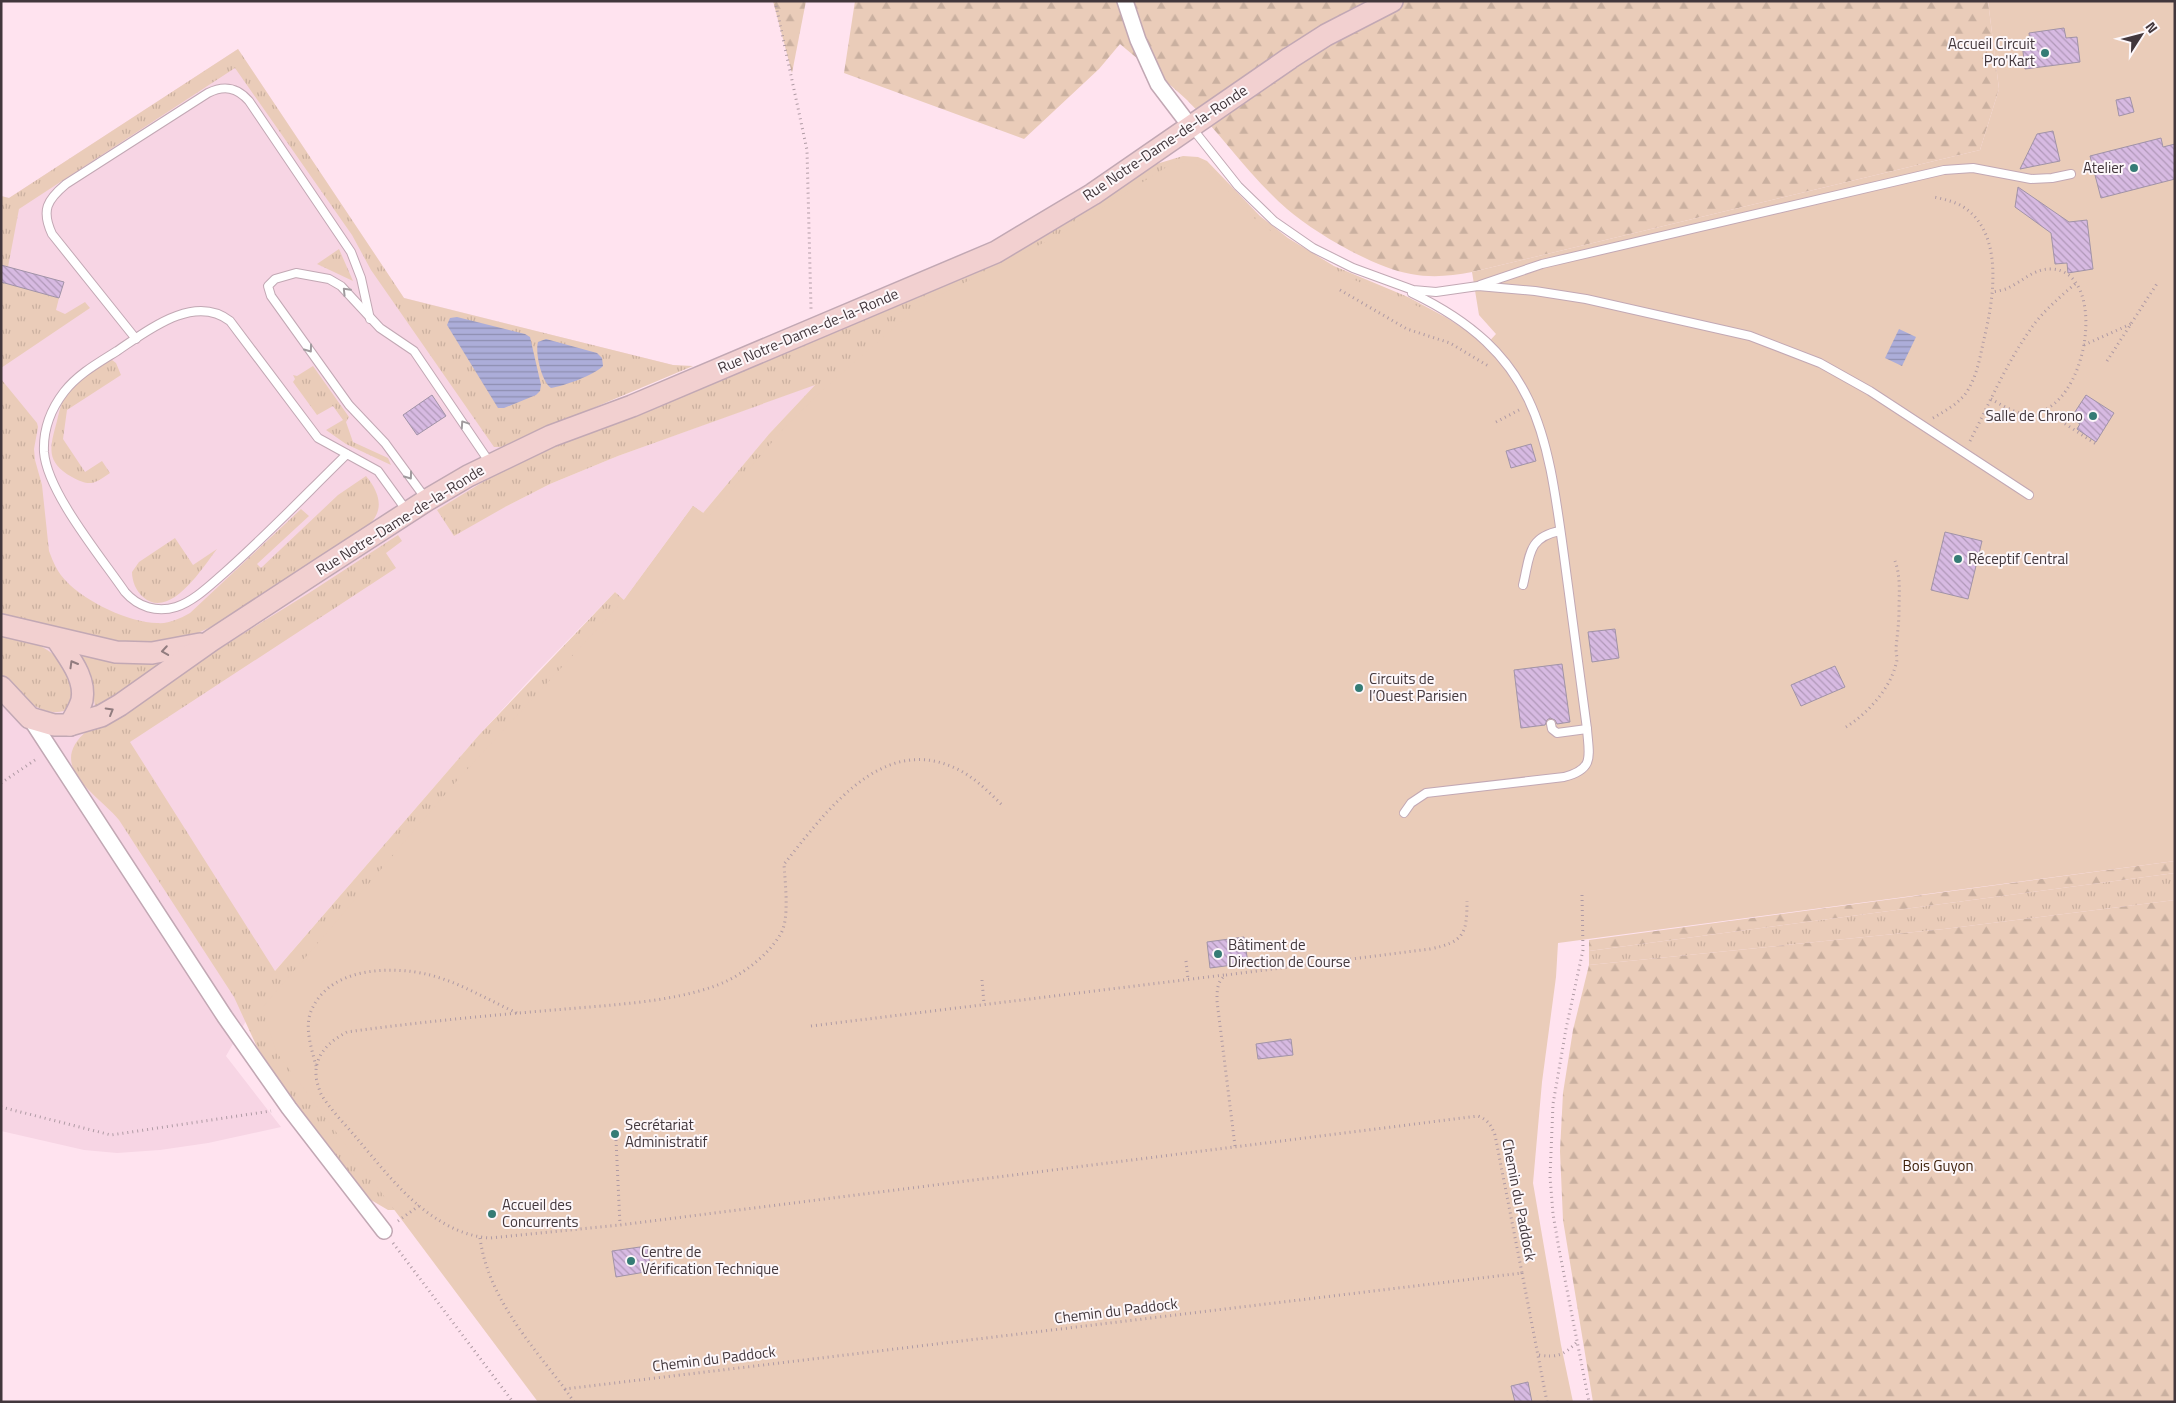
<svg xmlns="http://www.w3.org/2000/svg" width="2176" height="1403" viewBox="0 0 2176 1403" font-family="'Titillium Web',sans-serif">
  <defs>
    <pattern id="grass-tufts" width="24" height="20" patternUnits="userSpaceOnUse" patternTransform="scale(1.25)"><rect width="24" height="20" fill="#eaccb9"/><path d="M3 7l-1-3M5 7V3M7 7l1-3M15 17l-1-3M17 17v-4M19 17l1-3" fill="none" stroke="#cab0a0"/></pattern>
    <pattern id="forest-firs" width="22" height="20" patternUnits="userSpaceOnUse" patternTransform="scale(1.25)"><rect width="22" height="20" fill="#eaccb9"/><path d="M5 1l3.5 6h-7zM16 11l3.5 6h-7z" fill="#cab0a0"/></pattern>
    <pattern id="water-rules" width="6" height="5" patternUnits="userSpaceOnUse" patternTransform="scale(1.25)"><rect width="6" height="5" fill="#acadd9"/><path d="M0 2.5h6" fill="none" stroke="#8e8eb1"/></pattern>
    <pattern id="building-back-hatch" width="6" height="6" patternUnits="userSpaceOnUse" patternTransform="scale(1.25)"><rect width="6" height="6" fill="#d7bae2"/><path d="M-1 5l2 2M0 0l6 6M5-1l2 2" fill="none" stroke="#b098b8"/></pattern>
  </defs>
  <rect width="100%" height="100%" fill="#ffe3ef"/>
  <!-- built -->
  <path fill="#f7d5e4" d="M238,49l166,249 269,67 -171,74 18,22 -83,49 68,-3 45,-23 68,-28 198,-72 -47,50 -66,79 -10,-7 -69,94 -9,-8 -81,83 -55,60 -205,237 -48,84 55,71 -73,16 -48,7 -43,3 -33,-3 -83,-19v-935l8,2z"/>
  <!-- grass -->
  <g fill="url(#grass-tufts)">
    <path d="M238,49l166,249 269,67 20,1 -176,74 -15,7h-8l-123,-177 -19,-35 -117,-167 -216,141 -11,58 -7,-2v-69l8,2z"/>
    <path d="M1183,156l15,1 9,4 53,55 28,22 46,28 74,31 39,21 29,19 13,12 -1093,861h-8l-17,-10 -33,-39 -50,-67 -31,-47 -23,-50 -115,-177c-22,-27 -75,-54 -31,-90l221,-137 89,-58 4,6 -16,12 10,15 -266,174 145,229 204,-236 136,-143 9,8 69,-94 10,7 66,-79 46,-49 -197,71 -68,28 -45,23 -51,29 -17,-26 54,-33 46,-25 203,-80 139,-61 274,-146z"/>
    <path d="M339,249l14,32 -36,-17z"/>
    <path d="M1,282l58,16 -3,12 9,4 20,-12 5,6 -89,60z"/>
    <path d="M112,360l4,3 5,12 -54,35 -4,29 22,33 17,-11 8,12c-16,11 -20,14 -38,4 -27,-15 -22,-30 -15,-56 2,-8 4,-19 9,-26 10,-13 30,-28 46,-35z"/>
    <path d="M313,366l36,51 -3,5 7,20 35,16 3,7 -45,-21 -20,-14 17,-10 -10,-14 -16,9 -24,-33 2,-3 -2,-4 4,1z"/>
    <path d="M1,379l36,44 1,4 -4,22 1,11 7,25 7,66c4,11 9,22 17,30 18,20 64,42 91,42 12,1 22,-4 33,-10l111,-104 8,7 -52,48 4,4 77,-73 28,-19c14,17 19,34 2,50l-140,93 -43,20 -47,8 -129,-30 -8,-5z"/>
    <path d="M175,538l18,27 24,-16c-14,18 -47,72 -74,48 -7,-6 -11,-16 -11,-25l7,-10z"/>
    <path d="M1,631c29,10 66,19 70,55 1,10 0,17 -7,25 -25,7 -48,-20 -63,-36z"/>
    <path d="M82,654l79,3 6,7 -69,42h-3l-5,-30 -10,-19z"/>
    <path d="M2175,873v27l-231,29 -355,36v-14z"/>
  </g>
  <!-- forest -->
  <g fill="url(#forest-firs)">
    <path d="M773,1h33l-14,72z"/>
    <path d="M855,1h1133l11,88 -19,61 -508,122c-21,4 -40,6 -61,2 -36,-6 -95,-40 -124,-65 -37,-32 -65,-74 -100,-109 -21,-20 -45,-37 -67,-56l-21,25 -75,70 -180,-66z"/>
    <path d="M2175,861v12l-586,78v-11z"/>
    <path d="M2175,900v502h-582l-30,-182 -3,-69 3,-58 10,-63 16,-65 355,-36z"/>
  </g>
  <!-- garden -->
  <path fill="#eaccb9" d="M1988,1h187v860l-617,82 -2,34 -14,105 -9,101 28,162 12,57h-1035l-261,-349 -15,-45 199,-232 163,-176 69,-94 16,11 75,-89 42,-41 94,-82 137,-69 116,-73 16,-1 17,6 51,53 46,33 49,25 70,29 62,39 12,-13 -17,-19 -7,-43 508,-122 19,-61z"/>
  <!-- water -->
  <g fill="url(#water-rules)">
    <path d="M457,317l68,17 5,3 11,48 -1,6 -4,4 -32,13h-6l-51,-83 3,-7z"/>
    <path d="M1899,329l17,8 -14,29 -17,-8z"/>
    <path d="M546,339l51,14 5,5 1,8c-9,9 -39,20 -52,22 -10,-7 -16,-36 -13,-46z"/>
  </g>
  <!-- building -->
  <g fill="url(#building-back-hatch)" stroke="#a193a7">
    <path d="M2064,28l2,10 11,-1 3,25 -55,7 -3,-26 8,-1 -1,-9z"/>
    <path d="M2130,97l4,15 -15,4 -3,-16z"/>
    <path d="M2053,131l7,30 -40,8 17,-35z"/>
    <path d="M2161,138l2,9 12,-3v35l-74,19 -11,-42z"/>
    <path d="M2018,187l51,35 18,-2 6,49 -25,4 -1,-10 -12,1 -4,-31 -36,-26z"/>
    <path d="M1,265l63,17 -5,16 -58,-16z"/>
    <path d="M432,395l14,21 -29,19 -14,-20z"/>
    <path d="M2086,395l28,18 -18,29 -19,-13 3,-5 -9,-6z"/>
    <path d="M1531,444l5,17 -25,7 -5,-17z"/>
    <path d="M1945,532l37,9 -14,58 -37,-9z"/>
    <path d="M1615,629l4,29 -27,4 -4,-30z"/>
    <path d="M1562,664l8,58 -13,2 -2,-4 -5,-2 -3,2 -2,5 -24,3 -7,-58z"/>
    <path d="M1835,666l10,21 -44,19 -10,-21z"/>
    <path d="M1244,937l4,26 -38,5 -3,-26z"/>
    <path d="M1291,1039l2,16 -35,4 -2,-15z"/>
    <path d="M647,1246l4,25 -35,6 -4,-26z"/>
    <path d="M1528,1382l4,20h-17l-4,-16z"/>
  </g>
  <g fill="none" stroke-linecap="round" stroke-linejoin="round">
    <!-- lane casing -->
    <g stroke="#c2a8b4" stroke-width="10">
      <g id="lane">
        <path d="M1192,128l46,58 36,35 39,27 40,20 60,22 23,2 42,-6 57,5 51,8 164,37 70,27 50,28 159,104"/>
        <path d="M1480,285l62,-21 402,-94 29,-2 58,11 21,-1 19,-4"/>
        <path d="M136,339l-84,-105c-11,-24 -5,-34 14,-50l142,-91c16,-8 29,-6 41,8l102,151 10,26 9,41"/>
        <path d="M347,454c-41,40 -81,82 -124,120 -14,12 -29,27 -47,33 -19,6 -38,0 -51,-15 -24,-35 -78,-100 -81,-140 -1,-22 7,-43 20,-60 14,-18 34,-29 53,-41 30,-20 77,-58 113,-30l88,117 60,33 29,40"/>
        <path d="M426,499l-41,-56 -36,-38 -78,-109 -3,-10 7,-7 21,-6 33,6 12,7 39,42 34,23 76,112"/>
        <path d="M1523,585c7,-28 4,-48 37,-54"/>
        <path d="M1551,724l1,5 5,4 30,-4"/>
        <path d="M1404,813l7,-10 15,-10 138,-16c31,-8 25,-21 23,-48 -8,-58 -15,-115 -23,-173 -17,-126 -27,-203 -152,-263"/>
      </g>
    </g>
    <!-- street casing -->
    <g stroke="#c2a8b4" stroke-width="18">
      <g id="street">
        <path d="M1125,1l13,39 20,44 32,42"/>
        <path d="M30,718l195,299 64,91 95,123"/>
      </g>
    </g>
    <!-- secondary casing -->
    <g stroke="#c2a8b4" stroke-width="24">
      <g id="secondary">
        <path d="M1,625l115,27 36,1 48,-9"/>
        <path d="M57,639c11,18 29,38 25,61 -2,8 -8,17 -12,25"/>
        <path d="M1,687l29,31 24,7h16l31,-9 19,-11 92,-65 110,-72 105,-68 41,-24 83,-40 81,-30 364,-154 97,-58 197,-136 36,-23 66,-34"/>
      </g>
    </g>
    <!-- path -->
    <g stroke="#af9aa4" stroke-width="3" stroke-dasharray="1 4" stroke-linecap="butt">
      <path d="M775,1l32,149 4,159"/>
      <path d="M1340,290l67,39 43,14 40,24"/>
      <path d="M2084,345l47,-21"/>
      <path d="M2107,361l51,-79"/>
      <path d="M1991,399c11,6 25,16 39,15 59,-4 79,-142 22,-145 -17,-1 -28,11 -42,18 -5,3 -12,4 -18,5"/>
      <path d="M2044,410l52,34"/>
      <path d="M1933,418c12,-7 25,-14 33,-25 11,-16 14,-36 18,-54 10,-41 21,-109 -24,-134 -8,-4 -17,-6 -26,-8"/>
      <path d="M1496,422l23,-12"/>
      <path d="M1970,441c19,-37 36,-77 60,-111 12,-18 29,-32 46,-47"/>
      <path d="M1846,727c21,-13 44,-38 50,-63 2,-5 0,-10 0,-15 1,-13 3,-25 3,-38 0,-17 2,-34 -4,-50"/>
      <path d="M1,783l37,-25"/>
      <path d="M1582,895l1,55 -17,79 -13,75 -3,73 3,37 6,35 30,153"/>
      <path d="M1186,961l2,18"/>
      <path d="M982,980l2,24"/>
      <path d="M811,1026l413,-51"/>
      <path d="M316,1066c-4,-16 -11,-36 -6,-52 16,-47 81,-49 120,-39 31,8 58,25 87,38"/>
      <path d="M1,1107l110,28 160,-24"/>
      <path d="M616,1140l4,85"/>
      <path d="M1235,1146l-18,-145c0,-11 0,-20 9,-26l204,-26c34,-7 37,-15 37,-48"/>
      <path d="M398,1221l22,-16"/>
      <path d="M480,1238c8,59 50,105 85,151l957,-116 -27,-138c-4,-10 -7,-15 -17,-19l-858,109 -130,13c-19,-1 -38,-9 -53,-19 -31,-19 -59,-56 -83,-84 -11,-13 -25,-27 -33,-41 -2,-5 -5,-14 -5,-19 -1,-21 14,-34 31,-43 72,-10 146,-17 219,-23 45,-4 103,-7 146,-22 25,-8 54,-29 68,-52 10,-14 5,-53 4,-71 40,-49 96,-131 171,-96 18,8 33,23 47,37"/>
      <path d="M393,1243l120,159"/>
      <path d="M1522,1273l25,129"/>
      <path d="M1539,1355c17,3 25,0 37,-12"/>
      <path d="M565,1389l9,13"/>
    </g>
    <!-- lane -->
    <use href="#lane" stroke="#fff" stroke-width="8"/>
    <!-- street -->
    <use href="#street" stroke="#fff" stroke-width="15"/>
    <!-- secondary -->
    <use href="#secondary" stroke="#f2d0d0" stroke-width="21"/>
  </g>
  <!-- one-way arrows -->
  <defs><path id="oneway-chevron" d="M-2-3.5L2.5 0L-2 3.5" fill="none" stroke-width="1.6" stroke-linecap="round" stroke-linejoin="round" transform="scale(1.25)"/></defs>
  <g stroke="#a09b9e">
    <use href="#oneway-chevron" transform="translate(346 291) rotate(-134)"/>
    <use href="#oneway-chevron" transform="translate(309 349) rotate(54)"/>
    <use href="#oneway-chevron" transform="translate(464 424) rotate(-124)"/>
    <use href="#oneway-chevron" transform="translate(409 476) rotate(54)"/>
  </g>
  <g stroke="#917c7f">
    <use href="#oneway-chevron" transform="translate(165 651) rotate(171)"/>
    <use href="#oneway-chevron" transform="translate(73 664) rotate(-120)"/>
    <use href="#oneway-chevron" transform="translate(110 711) rotate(-30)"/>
  </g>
  <!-- markers -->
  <g fill="#357c75" stroke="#fdf7fa" stroke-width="2">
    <circle cx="2045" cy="53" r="5"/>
    <circle cx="2134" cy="168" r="5"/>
    <circle cx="2093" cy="416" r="5"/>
    <circle cx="1958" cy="559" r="5"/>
    <circle cx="1359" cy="688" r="5"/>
    <circle cx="1218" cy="954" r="5"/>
    <circle cx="615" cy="1134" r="5"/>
    <circle cx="492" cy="1214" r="5"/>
    <circle cx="631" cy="1261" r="5"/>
  </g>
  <g text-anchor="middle" stroke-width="4" stroke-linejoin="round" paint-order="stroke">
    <!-- poi labels -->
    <g font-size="15" fill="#42373c" stroke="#fdf7fa" text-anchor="start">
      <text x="2035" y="49" text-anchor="end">Accueil Circuit<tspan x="2035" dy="17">Pro'Kart</tspan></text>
      <text x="2124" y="173" text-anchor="end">Atelier</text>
      <text x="2083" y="421" text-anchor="end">Salle de Chrono</text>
      <text x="1968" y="564">Réceptif Central</text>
      <text x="1369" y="684">Circuits de<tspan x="1369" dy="17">l’Ouest Parisien</tspan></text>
      <text x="1228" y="950">Bâtiment de<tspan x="1228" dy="17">Direction de Course</tspan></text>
      <text x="625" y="1130">Secrétariat<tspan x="625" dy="17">Administratif</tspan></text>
      <text x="502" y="1210">Accueil des<tspan x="502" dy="17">Concurrents</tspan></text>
      <text x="641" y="1257">Centre de<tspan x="641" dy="17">Vérification Technique</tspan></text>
    </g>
    <!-- street labels -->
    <g font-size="15" fill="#42373c" stroke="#fdf7fa">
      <text transform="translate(1165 143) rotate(-34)" y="5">Rue Notre-Dame-de-la-Ronde</text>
      <text transform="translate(808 331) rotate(-23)" y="5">Rue Notre-Dame-de-la-Ronde</text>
      <text transform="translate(400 520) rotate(-32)" y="5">Rue Notre-Dame-de-la-Ronde</text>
      <text transform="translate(1519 1200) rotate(79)" y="5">Chemin du Paddock</text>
      <text transform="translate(1116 1311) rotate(-7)" y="5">Chemin du Paddock</text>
      <text transform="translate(714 1359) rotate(-7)" y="5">Chemin du Paddock</text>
    </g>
    <!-- park labels -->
    <g font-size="15" fill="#3e210b" stroke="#fdf7fa">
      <text x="1938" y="1171">Bois Guyon</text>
    </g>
  </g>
  <!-- border -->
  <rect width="2176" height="1403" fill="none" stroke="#42373c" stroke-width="5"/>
  <!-- north arrow -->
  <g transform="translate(2141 35) rotate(54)" stroke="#fdf7fa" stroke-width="4" paint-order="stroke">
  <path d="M0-4L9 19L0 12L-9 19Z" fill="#42373c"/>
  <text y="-8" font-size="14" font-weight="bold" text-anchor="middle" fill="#42373c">N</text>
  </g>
</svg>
